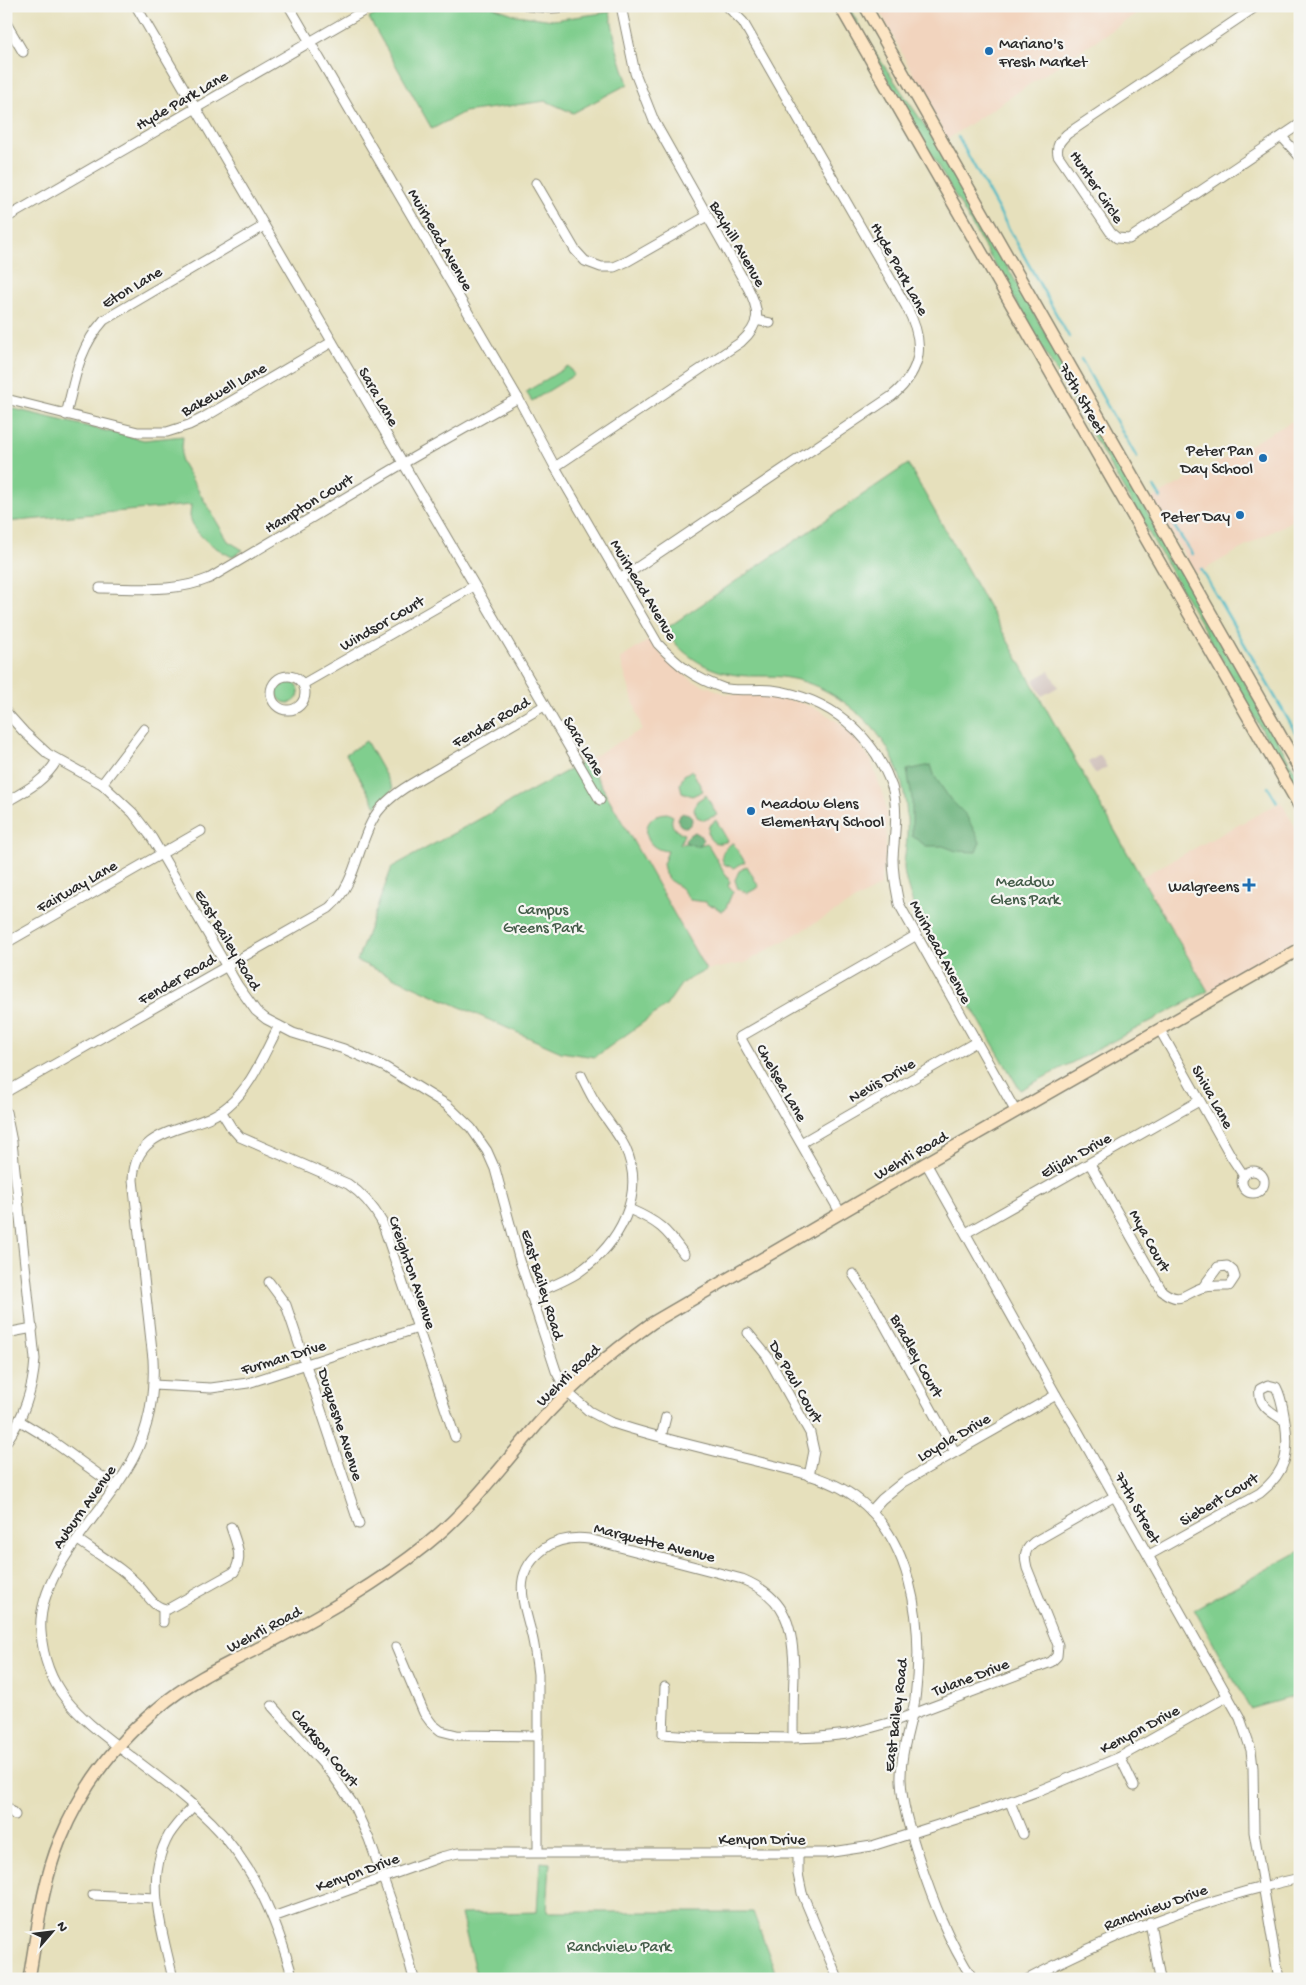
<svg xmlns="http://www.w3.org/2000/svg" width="1306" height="1985" viewBox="0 0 1306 1985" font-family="'Gochi Hand',sans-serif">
  <rect width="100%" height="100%" fill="#f6f6f2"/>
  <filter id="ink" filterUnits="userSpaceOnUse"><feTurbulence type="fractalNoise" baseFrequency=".02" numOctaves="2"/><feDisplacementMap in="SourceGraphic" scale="10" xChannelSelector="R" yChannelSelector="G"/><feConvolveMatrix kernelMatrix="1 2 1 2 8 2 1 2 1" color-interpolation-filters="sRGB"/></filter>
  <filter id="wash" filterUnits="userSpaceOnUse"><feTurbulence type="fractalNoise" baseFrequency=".0096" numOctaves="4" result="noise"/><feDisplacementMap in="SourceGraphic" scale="20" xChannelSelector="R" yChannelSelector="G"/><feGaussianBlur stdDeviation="1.12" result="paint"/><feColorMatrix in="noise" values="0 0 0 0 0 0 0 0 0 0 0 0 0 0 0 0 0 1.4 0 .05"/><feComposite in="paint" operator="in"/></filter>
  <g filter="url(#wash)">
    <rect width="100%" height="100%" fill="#e6e0bc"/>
    <!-- built -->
    <g fill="#f2d4be">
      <path d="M877,6h271l-201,133z"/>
      <path d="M1300,417v99l-104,58 -45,-75z"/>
      <path d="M649,640l20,23 24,18 33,13 44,2 29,6 18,7 20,12 12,10 22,29 14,41 2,20 -2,35 -5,30 -135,77 -39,7 -119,-210 55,-31 -22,-70z"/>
      <path d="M1281,802l19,33v103l-92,53 -67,-114z"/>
    </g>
    <!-- industrial -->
    <g fill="#cfc0ba">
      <path d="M1049,671l9,16 -16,9 -9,-16z"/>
      <path d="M1100,755l7,12 -12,7 -7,-12z"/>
    </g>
    <!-- green -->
    <g fill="#80ce8e" stroke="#567c5c">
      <path d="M391,6h99l26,9 37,5 57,-8 7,38 11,34 -55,29 -27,-12 -82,11 -32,17 -63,-111z"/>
      <path d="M846,6h2l26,45 64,94 362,635v10l-24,-36z"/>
      <path d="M568,366l6,9 -42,26 -6,-9z"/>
      <path d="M6,407l138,33 39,-4 -2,25 47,80 15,9 -11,7c-16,-9 -38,-20 -42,-41 0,-3 1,-8 1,-11l-185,17z"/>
      <path d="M908,464l233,413 67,114 -188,99c-24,-40 -47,-81 -71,-121 -13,-21 -28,-43 -36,-66 -4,-11 -9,-26 -9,-37 0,-10 3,-20 3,-30 2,-40 -9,-80 -35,-109 -22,-24 -52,-44 -84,-49 -19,-4 -38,0 -57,-4 -28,-5 -50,-21 -67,-44z"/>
      <circle cx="288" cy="692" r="11"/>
      <path d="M366,741l27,48 -17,17 -30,-52z"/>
      <path d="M587,760l119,210 -24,13 -16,23 -71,51 -34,-5 -204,-91 35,-94z"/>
      <path d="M692,770l11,21 -11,5 -10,-4 -2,-8 4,-9z"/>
      <path d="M706,795l11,20 -13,5 -7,-3 -3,-8 3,-8z"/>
      <path d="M667,813l6,3c-4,8 2,16 11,18l-4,10 7,-1 9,3 11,-3 23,39 -2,3 5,6 -8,19 -4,1 -7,-5 -6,-1 -2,-3 -16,-2 -9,-12 -12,-8 -4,-6 -2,-10 5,-13c-28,-1 -29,-37 -1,-38z"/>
      <path d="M716,820l12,21c-13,6 -23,-1 -19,-15z"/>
      <path d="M733,843l12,19 -12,6 -9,-4c-5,-10 0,-16 9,-21z"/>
      <path d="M747,866l12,21 -11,6 -10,-4 -3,-9 4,-9z"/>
      <path d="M1300,1551v144l-50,14 -56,-100z"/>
      <path d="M540,1862l10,1 -3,49h206l25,67h-301l-16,-65 76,-2z"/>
    </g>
    <!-- forest -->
    <g fill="#68b179" stroke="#4a6e52">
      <path d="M931,765l4,12 15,22 16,16 14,27 -4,10 -20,-1 -13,-5h-17l-14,-10v-38l-5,-28z"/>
      <circle cx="685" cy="820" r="7"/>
      <path d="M695,832l5,3 3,5 -2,4 -6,2 -10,-4v-2l4,-5z"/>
    </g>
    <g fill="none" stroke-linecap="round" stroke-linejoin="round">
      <!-- stream -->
      <g stroke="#4bb9c4" stroke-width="2.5">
        <path d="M958,137l111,200"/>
        <path d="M1081,359l56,99"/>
        <path d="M1154,487l7,11"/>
        <path d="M1167,515l25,39"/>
        <path d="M1201,569l99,171"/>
        <path d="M1268,787l9,15"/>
      </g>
    </g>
  </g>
  <g filter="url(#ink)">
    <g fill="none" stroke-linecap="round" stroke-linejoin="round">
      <!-- street casing -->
      <g stroke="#888674" stroke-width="11">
        <g id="street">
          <path d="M136,6l464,794"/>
          <path d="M289,6l229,392 37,69 103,177c21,22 36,34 65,44 15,4 34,0 49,2 57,8 101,43 120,97 7,23 2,49 1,72 0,16 3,30 6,45l117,208"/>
          <path d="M528,6l24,2 30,-2"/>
          <path d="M1257,6l-190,128c-7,7 -11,11 -9,21l53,78 6,5 12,1 171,-115"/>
          <path d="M6,23l17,29"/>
          <path d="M1282,137l18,20"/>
          <path d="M536,183l39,67 10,11 16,6h13l14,-6 79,-45"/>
          <path d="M6,218l366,-212"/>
          <path d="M756,320l14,3"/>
          <path d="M6,399l132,33h29l22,-7 14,-7 129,-76"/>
          <path d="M66,415c9,-36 12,-66 38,-95l160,-94"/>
          <path d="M555,467l186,-125c20,-18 19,-31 7,-54l-94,-167 -19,-48 -14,-67"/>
          <path d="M620,579l272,-183c32,-27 33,-55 14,-90l-163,-284 -16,-16"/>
          <path d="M100,588c37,0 75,5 110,-10l192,-114 116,-66"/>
          <circle cx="288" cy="693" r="17"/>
          <path d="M303,684l171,-98"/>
          <path d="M6,712l18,20 24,22 54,30 31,29 19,25 86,148 18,25 10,8 27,14 51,16 41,18 62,38 24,23 16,23 8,18 25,92 36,110 12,22 21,18 21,11c50,17 102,28 154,41 26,7 53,12 77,25 73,40 83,137 74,211 -4,27 -15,53 -14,81 1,27 10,53 18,79 14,42 29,82 54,120"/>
          <path d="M102,784l42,-55"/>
          <path d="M6,802c21,-12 39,-21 51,-42"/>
          <path d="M6,943l195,-112"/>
          <path d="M279,1026c-15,27 -27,60 -51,80 -32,28 -93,16 -95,74l20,179c2,39 -6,79 -27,112 -28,47 -90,104 -85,161 4,60 39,85 83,119 30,23 61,45 88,72 43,44 65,98 81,156"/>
          <path d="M1160,1030l72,128 12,18"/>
          <path d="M6,1092l323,-184c27,-24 27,-57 43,-87 8,-16 24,-28 39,-37l133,-78"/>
          <path d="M221,1111l10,16 9,10 108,47c15,10 25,22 34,38l73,215"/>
          <path d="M6,1112l6,30 23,217c-2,31 -11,58 -29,83"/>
          <path d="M801,1143l175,-101"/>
          <path d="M926,1163l130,232 19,31 165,292 11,32 2,18 1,64 25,147"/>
          <path d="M1090,1164l72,127c19,14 21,3 39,-3 8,-3 20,-2 28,-2l6,-9 -2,-6 -6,-5 -9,1 -15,20"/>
          <circle cx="1253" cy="1182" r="11"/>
          <path d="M629,1209c30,13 37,20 55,45"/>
          <path d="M6,1210l13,-2"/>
          <path d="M840,1212l-100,-175 175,-101"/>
          <path d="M966,1233l233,-132"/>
          <path d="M853,1274l20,30 82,148"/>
          <path d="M269,1282l17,23 73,219"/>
          <path d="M530,1295c17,-7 34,-13 49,-23 40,-28 68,-77 46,-125 -8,-15 -19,-28 -28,-42 -6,-9 -11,-20 -16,-30"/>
          <path d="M6,1333l27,-5"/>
          <path d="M748,1333l19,23 43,77 4,18 -5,25"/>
          <path d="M153,1385l58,3 37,-5 170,-55"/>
          <path d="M20,1421l28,17 68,49"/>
          <path d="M661,1437l5,-20"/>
          <path d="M871,1511l11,-12 21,-17 153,-87"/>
          <path d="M78,1540c21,15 46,29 63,48 8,9 14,21 27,21l66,-37c10,-15 2,-29 -3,-45"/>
          <path d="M1149,1555l111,-62c26,-21 30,-40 25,-72 -2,-12 -3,-23 -9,-34l-8,-2 -8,4c-3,17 13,24 25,32"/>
          <path d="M163,1609v13"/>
          <path d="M396,1647l28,66 8,11 9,7 16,4 81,1"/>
          <path d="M665,1687l-2,47 44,3 86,1 27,-1 28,-3 44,-12 159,-60 6,-6 1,-11 -31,-77c-3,-12 -3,-18 7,-26l81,-46"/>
          <path d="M272,1706l60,68 21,30 16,35 29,81 16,59"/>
          <path d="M1120,1757l14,29"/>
          <path d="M1010,1802l13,32"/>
          <path d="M6,1806l9,9"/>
          <path d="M538,1852v-178c-2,-14 -3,-28 -7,-42 -8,-32 -20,-59 14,-84 13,-9 27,-11 44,-9l153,40c46,19 52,50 52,97 -1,20 -1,41 -1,62"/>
          <path d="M798,1854v20l4,19 36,86"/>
          <path d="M93,1895l63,3"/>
          <path d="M273,1917l168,-60 17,-4h368l46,-7 116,-37 50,-18 82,-34 108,-61"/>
          <path d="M1150,1922l10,57"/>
          <path d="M173,1979c-10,-47 -30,-99 -4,-144 7,-11 16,-20 25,-30"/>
          <path d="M1028,1979c86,-46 176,-80 272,-101"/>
        </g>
      </g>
      <!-- secondary casing -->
      <g stroke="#888674" stroke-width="14">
        <g id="secondary">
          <path d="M840,6l460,801"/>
          <path d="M865,6l435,764"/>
          <path d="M29,1979c8,-46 13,-95 31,-139 21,-51 54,-96 97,-131 32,-28 72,-46 110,-65 56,-30 110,-60 160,-100 42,-34 74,-77 109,-118 34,-39 74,-73 116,-103l274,-160 374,-214"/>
        </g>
      </g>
      <!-- street -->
      <use href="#street" stroke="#fff" stroke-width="9"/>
      <!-- secondary -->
      <use href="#secondary" stroke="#fce5c4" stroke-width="11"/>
    </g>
  </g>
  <!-- markers -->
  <g fill="#1f6fb2" stroke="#f6f6f2" stroke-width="2">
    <circle cx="989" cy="51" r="5"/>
    <circle cx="1263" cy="458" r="5"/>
    <circle cx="1240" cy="515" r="5"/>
    <circle cx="751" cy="811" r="5"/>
    <path d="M1246.5 877.5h5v5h5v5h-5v5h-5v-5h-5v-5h5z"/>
  </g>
  <g text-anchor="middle" stroke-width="4.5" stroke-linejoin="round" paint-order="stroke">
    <!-- poi labels -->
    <g font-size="16" fill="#2b2b2b" stroke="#f6f6f2" text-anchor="end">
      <text x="999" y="48" text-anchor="start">Mariano's<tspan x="999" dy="18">Fresh Market</tspan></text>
      <text x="1253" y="455">Peter Pan<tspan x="1253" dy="18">Day School</tspan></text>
      <text x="1230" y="521">Peter Day</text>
      <text x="761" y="808" text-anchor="start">Meadow Glens<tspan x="761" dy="18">Elementary School</tspan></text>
      <text x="1239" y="891">Walgreens</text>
    </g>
    <!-- street labels -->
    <g font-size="16" fill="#2b2b2b" stroke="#f6f6f2">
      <text transform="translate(181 99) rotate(-30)" y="6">Hyde Park Lane</text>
      <text transform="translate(1098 186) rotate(56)" y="6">Hunter Circle</text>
      <text transform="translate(442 239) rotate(60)" y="6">Muirhead Avenue</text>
      <text transform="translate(739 243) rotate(60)" y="6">Bayhill Avenue</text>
      <text transform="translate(901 268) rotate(61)" y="6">Hyde Park Lane</text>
      <text transform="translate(131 286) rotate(-31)" y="6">Eton Lane</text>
      <text transform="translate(223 388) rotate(-29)" y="6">Bakewell Lane</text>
      <text transform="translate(380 396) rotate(60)" y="6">Sara Lane</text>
      <text transform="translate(1084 398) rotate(60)" y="6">75th Street</text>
      <text transform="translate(308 502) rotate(-31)" y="6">Hampton Court</text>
      <text transform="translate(645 589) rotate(59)" y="6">Muirhead Avenue</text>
      <text transform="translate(381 622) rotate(-30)" y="6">Windsor Court</text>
      <text transform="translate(490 721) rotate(-30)" y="6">Fender Road</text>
      <text transform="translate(585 745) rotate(59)" y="6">Sara Lane</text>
      <text transform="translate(76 885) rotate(-30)" y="6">Fairway Lane</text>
      <text transform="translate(229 939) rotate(59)" y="6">East Bailey Road</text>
      <text transform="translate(942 951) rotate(62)" y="6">Muirhead Avenue</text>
      <text transform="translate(176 978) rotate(-30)" y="6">Fender Road</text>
      <text transform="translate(881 1079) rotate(-30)" y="6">Nevis Drive</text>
      <text transform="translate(783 1082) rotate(60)" y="6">Chelsea Lane</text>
      <text transform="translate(1214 1096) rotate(61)" y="6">Shiva Lane</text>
      <text transform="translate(910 1154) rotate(-30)" y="6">Wehrli Road</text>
      <text transform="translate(1075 1154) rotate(-29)" y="6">Elijah Drive</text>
      <text transform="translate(1151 1240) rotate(61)" y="6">Mya Court</text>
      <text transform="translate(414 1272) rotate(71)" y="6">Creighton Avenue</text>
      <text transform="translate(544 1284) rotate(73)" y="6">East Bailey Road</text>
      <text transform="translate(918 1355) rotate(61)" y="6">Bradley Court</text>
      <text transform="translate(283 1356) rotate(-17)" y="6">Furman Drive</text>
      <text transform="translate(567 1374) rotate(-44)" y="6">Wehrli Road</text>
      <text transform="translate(797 1381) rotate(60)" y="6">De Paul Court</text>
      <text transform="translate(342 1424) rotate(72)" y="6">Duquesne Avenue</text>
      <text transform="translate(953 1436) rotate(-30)" y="6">Loyola Drive</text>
      <text transform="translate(1218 1498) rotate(-31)" y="6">Siebert Court</text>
      <text transform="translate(83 1506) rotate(-55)" y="6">Auburn Avenue</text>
      <text transform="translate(1139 1507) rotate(61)" y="6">77th Street</text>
      <text transform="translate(655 1541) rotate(14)" y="6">Marquette Avenue</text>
      <text transform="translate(263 1628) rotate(-28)" y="6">Wehrli Road</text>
      <text transform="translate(970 1676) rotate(-21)" y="6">Tulane Drive</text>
      <text transform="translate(894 1715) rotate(-83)" y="6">East Bailey Road</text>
      <text transform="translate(1139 1728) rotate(-28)" y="6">Kenyon Drive</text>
      <text transform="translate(326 1747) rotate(50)" y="6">Clarkson Court</text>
      <text x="762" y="1844">Kenyon Drive</text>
      <text transform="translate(357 1871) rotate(-20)" y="6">Kenyon Drive</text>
      <text transform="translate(1155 1906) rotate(-20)" y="6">Ranchview Drive</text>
    </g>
    <!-- park labels -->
    <g font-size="16" fill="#445c49" stroke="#f6f6f2">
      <text x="1025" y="886">Meadow<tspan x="1025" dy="18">Glens Park</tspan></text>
      <text x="543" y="914">Campus<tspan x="543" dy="18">Greens Park</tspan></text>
      <text x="619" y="1951">Ranchview Park</text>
    </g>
  </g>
  <!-- margin -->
  <rect width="1306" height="1985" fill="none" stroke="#f6f6f2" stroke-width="25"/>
  <!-- north arrow -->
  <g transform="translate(52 1932) rotate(62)" stroke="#f6f6f2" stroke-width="4" paint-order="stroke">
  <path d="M0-4L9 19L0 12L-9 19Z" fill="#2b2b2b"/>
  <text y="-8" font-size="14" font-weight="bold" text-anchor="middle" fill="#2b2b2b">N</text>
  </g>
</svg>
